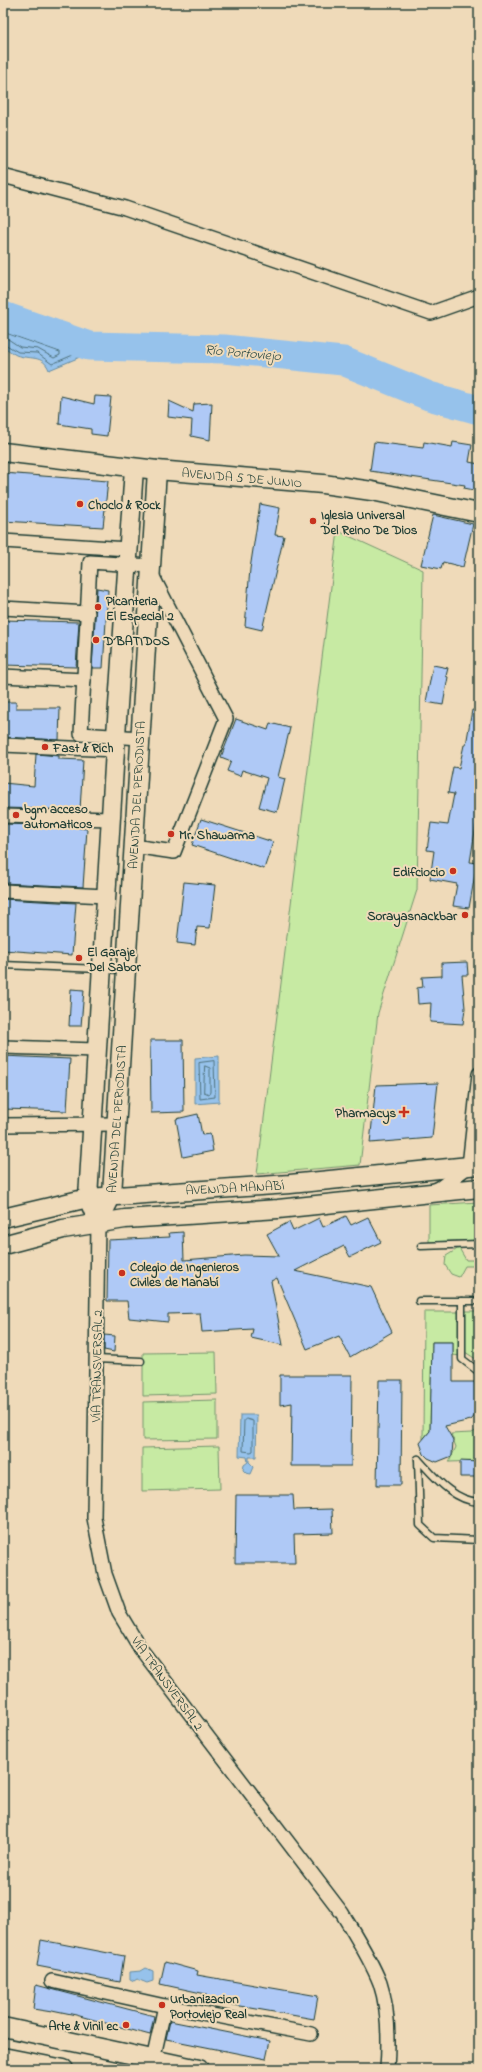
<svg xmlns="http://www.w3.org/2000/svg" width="482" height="2072" viewBox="0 0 482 2072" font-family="'Indie Flower',sans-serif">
  <rect width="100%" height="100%" fill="#efdab9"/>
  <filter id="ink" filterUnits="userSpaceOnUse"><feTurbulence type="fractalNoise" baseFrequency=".025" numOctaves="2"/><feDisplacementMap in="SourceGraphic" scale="8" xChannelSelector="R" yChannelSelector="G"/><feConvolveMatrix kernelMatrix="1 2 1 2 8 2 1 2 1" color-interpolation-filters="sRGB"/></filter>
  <g filter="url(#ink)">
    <!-- green -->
    <g fill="#c7eaa3" stroke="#73946c">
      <path d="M338,531l85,39 -6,320 -39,123 -18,152 -103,9z"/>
      <path d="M479,1202v38l-50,2v-37z"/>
      <path d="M459,1248l7,12h13v6h-14l-6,11 -8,-3 -6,-9 1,-9z"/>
      <path d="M465,1311h14v50l-14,-9z"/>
      <path d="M424,1312h36v44l-7,-1v-13h-21l-2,89 -7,8z"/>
      <path d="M216,1352l1,42 -74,2v-43z"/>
      <path d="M217,1400v39l-74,1v-38z"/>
      <path d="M479,1429v32l-30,1 7,-15 -5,-13 21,-1z"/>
      <path d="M219,1446l1,43 -78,2v-43z"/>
    </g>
    <!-- water -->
    <g fill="#96c2eb" stroke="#668da2">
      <path d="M3,323l72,26 5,8 -31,13c-6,-16 -20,-10 -33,-15 -4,-2 -9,-6 -13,-9z"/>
      <path d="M219,1056v46l-24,2v-46z"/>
      <path d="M240,1415h17l-1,42h-7v5l5,5 -3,7 -5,-1 -3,-3 1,-5 4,-3 -1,-5 -8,-1z"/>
      <path d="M146,1968l7,3v10l-6,2 -10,-4 -3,2 -4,-2v-7l11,-1z"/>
    </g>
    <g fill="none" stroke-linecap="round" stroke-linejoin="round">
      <!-- shore -->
      <g stroke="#4f727d" stroke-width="1">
        <path d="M3,327l69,25 1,3 -21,9 -15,-11 -19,-1 -15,-9"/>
        <path d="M3,332l57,20v3l-6,3 -16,-9 -18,-2 -12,-8 -5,-1"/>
        <path d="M214,1061l1,36 -15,2 -1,-36z"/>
        <path d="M205,1066l5,2v24l-1,2 -5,-2z"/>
        <path d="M246,1419l7,2v30l-2,1 -8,-1 1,-30z"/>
      </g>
      <!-- river -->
      <path stroke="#96c2eb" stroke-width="29" d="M3,316l86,30 135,3 119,12 86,35 50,14"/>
    </g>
    <!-- building -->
    <g fill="#afc9f6" stroke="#1f3d34">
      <path d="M61,396l33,8 1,-8 16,1 -4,39 -16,-2v-5l-32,-5z"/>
      <path d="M169,401l24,11 1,-8 18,-1 -2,37 -19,-4 1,-16 -24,-3z"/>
      <path d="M374,442l49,6 1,-6 28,5 1,-5 19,3 -3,17 10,2v27l-15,-3 1,-3 -95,-14z"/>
      <path d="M3,473l105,8 -5,46 -100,-6z"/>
      <path d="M260,504l20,4 -5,27 9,1 -22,94 -17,-4 5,-57z"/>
      <path d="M433,515l40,9 -10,43 -20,-5 -2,7 -20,-4z"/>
      <path d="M97,588l11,2 -5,78h-11z"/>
      <path d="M3,620l76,2 -3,45 -73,-2z"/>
      <path d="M433,665l15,3 -2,8 2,1 -5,28 -17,-3z"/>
      <path d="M3,702h13v6h44l-1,32 -56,-3z"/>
      <path d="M472,710l7,1v115l-3,-1 -6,37 7,1 -8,45 -16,-2 4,-22 -27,-5 4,-28 -7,-1 4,-27 17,2 6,-31 -6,-1 5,-26 6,1 5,-23h2z"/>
      <path d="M236,719l32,11 2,-7 20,5 -12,49 7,2 -8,33 -18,-5 8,-29 -25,-8 -2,6 -13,-5 4,-10 -10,-4z"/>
      <path d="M36,754l23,2v3l24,1 -3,50 -77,-2v-25l31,3z"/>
      <path d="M201,819l72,23 -9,27 -72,-24z"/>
      <path d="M3,824l76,2v2l8,1 -4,58 -80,-4z"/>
      <path d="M184,882l31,3 -5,43 -13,-1 -2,18 -18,-2z"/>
      <path d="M3,899l73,4 -4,52 -69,-5z"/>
      <path d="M467,962l1,13h-6l3,33 -2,16 -33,-2 1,-19 -13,1 -1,-16 6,-1 -1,-10 20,-1v-13z"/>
      <path d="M71,989l13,1 -3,36h-12z"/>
      <path d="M150,1040h33l1,72 -33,1z"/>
      <path d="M3,1056l67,3 -3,52 -64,-2z"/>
      <path d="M438,1083l-6,55 -62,5 6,-58z"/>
      <path d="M198,1114l4,21 8,-1 3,17 -30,6 -7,-38z"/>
      <path d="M346,1216l5,9 17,-8 13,25 -31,15 -6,-11 -49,25 76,16 21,45 -42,25 -11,-21 -32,13 -30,-71 -6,3 12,64 -32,-7 2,-9 -51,3 -2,-19 -32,1v8l-39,-4 -2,-17h-20l1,-61 62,-3 -1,-4 14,-1 1,28 60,-5 35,1 -12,-22 22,-12 4,9 26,-13 4,9z"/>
      <path d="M104,1335l11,1 -1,16 -10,-2z"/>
      <path d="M432,1342h21v40h22l3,25v5l-7,8 -26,6 8,14 -1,16 -15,6 -9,-4 -4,-4 -4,-11 10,-12z"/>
      <path d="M280,1375h72l-1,91h-60l1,-63 -12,2z"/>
      <path d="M379,1380h23l-1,105h-24z"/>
      <path d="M460,1461l19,1v15h-19z"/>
      <path d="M236,1495h57l1,15 38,-1 1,24 -39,1 1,29h-60z"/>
      <path d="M41,1940l83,16 -4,26 -83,-16z"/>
      <path d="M165,1962l33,9 -1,4 121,21 -4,23 -109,-19 1,-6 -46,-10z"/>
      <path d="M36,1985l118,31 -4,19 -74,-20 -24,-5v2l-19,-3z"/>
      <path d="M170,2021l100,20 -4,18 -100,-20z"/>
    </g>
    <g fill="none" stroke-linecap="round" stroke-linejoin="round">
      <!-- lane casing -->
      <g stroke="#1f3d34" stroke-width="9">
        <g id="lane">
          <path d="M3,965l121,5"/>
          <path d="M421,1246l58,-2"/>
          <path d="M419,1301h60"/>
          <path d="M462,1301v58l17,13"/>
          <path d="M96,1359l45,2"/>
          <path d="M418,1459l2,66 14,13 45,2"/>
          <path d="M418,1459c16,17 35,42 61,43"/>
        </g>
      </g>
      <!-- street casing -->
      <g stroke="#1f3d34" stroke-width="16">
        <g id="street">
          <path d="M3,176l122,32 306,105 48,-17"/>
          <path d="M3,541l125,8"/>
          <path d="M3,608l85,5"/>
          <path d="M3,676l81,4"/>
          <path d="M140,738l-59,-4 9,-172 60,4"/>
          <path d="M3,745l112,5"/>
          <path d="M3,816l108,3"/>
          <path d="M133,846l41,6 52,-133 -75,-146"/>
          <path d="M3,891l103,5"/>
          <path d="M3,1047l93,3"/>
          <path d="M3,1125l113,-1"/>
          <path d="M433,1191l8,-4 28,-21 10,-92"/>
          <path d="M98,1223l-4,295 11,56 14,39 21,35 202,265c13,22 28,45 38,70 9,27 9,58 7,86"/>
          <path d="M52,1981l113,25 146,28"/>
          <path d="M153,2060l12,-54"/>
        </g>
      </g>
      <!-- secondary casing -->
      <g stroke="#1f3d34" stroke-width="21">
        <g id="secondary">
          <path d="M3,452l154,18 166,14 49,7 107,22"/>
          <path d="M3,1218l85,-20 202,-14 189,-19"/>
          <path d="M98,1223l-10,-25 27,-448 19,-282"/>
          <path d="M98,1223l14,-28 45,-725"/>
          <path d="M3,1245l60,-16 62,-10 153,-10 201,-21"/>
          <path d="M3,2027l196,42"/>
          <path d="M3,2057l61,12"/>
        </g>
      </g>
      <!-- lane -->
      <use href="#lane" stroke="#efdab9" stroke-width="6"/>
      <!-- street -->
      <use href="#street" stroke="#efdab9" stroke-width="13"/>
      <!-- secondary -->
      <use href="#secondary" stroke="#efdab9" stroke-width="18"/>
    </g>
  </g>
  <!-- markers -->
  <g fill="#c8321e" stroke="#efdab9" stroke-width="1.5">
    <circle cx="80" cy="504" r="4"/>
    <circle cx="313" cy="521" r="4"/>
    <circle cx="98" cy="607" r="4"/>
    <circle cx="96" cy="640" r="4"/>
    <circle cx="45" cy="747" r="4"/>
    <circle cx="16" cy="815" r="4"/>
    <circle cx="171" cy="834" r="4"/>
    <circle cx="453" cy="871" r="4"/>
    <circle cx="465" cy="915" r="4"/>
    <circle cx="79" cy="958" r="4"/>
    <path d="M402 1106h4v4h4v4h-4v4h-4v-4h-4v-4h4z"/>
    <circle cx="122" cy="1273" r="4"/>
    <circle cx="162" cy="2005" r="4"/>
    <circle cx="126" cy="2025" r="4"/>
  </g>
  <g text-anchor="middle" stroke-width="4" stroke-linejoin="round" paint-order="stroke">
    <!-- street labels -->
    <g font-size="13" fill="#1f3d34" stroke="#efdab9">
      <text transform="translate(242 477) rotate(5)" y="5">AVENIDA 5 DE JUNIO</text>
      <text transform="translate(136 795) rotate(-87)" y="5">AVENIDA DEL PERIODISTA</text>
      <text transform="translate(116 1119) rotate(-86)" y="5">AVENIDA DEL PERIODISTA</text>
      <text transform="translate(235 1187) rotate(-3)" y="5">AVENIDA MANABÍ</text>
      <text transform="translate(96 1366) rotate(-89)" y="5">VÍA TRANSVERSAL 2</text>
      <text transform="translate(168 1683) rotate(54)" y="5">VÍA TRANSVERSAL 2</text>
    </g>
    <!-- poi labels -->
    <g font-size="13" font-weight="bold" fill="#1f3d34" stroke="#efdab9" text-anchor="start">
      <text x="88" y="509">Choclo &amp; Rock</text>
      <text x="321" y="519">Iglesia Universal<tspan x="321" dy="15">Del Reino De Dios</tspan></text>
      <text x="106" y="605">Picanteria<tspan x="106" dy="15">El Especial 2</tspan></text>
      <text x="104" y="645">D´BATIDOS</text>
      <text x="53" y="752">Fast &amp; Rich</text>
      <text x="24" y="813">bgm acceso<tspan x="24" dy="15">automaticos</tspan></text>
      <text x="179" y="839">Mr. Shawarma</text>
      <text x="445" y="876" text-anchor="end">Edifciocio</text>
      <text x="457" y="920" text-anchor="end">Sorayasnackbar</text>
      <text x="87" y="956">El Garaje<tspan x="87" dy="15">Del Sabor</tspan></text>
      <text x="396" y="1117" text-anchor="end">Pharmacys</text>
      <text x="130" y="1271">Colegio de Ingenieros<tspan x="130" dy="15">Civiles de Manabí</tspan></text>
      <text x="170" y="2003">Urbanizacion<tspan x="170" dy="15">Portoviejo Real</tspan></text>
      <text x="118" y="2030" text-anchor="end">Arte &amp; Vinil ec</text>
    </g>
    <!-- water labels -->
    <g font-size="14" font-style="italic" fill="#2b4a46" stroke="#efdab9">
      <text transform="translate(243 352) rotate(5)" y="5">Río Portoviejo</text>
    </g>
  </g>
  <!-- margin -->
  <rect width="482" height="2072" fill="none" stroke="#efdab9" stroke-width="16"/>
  <rect x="8" y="8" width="466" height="2056" fill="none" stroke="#1f3d34" stroke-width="1.5" filter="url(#ink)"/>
</svg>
